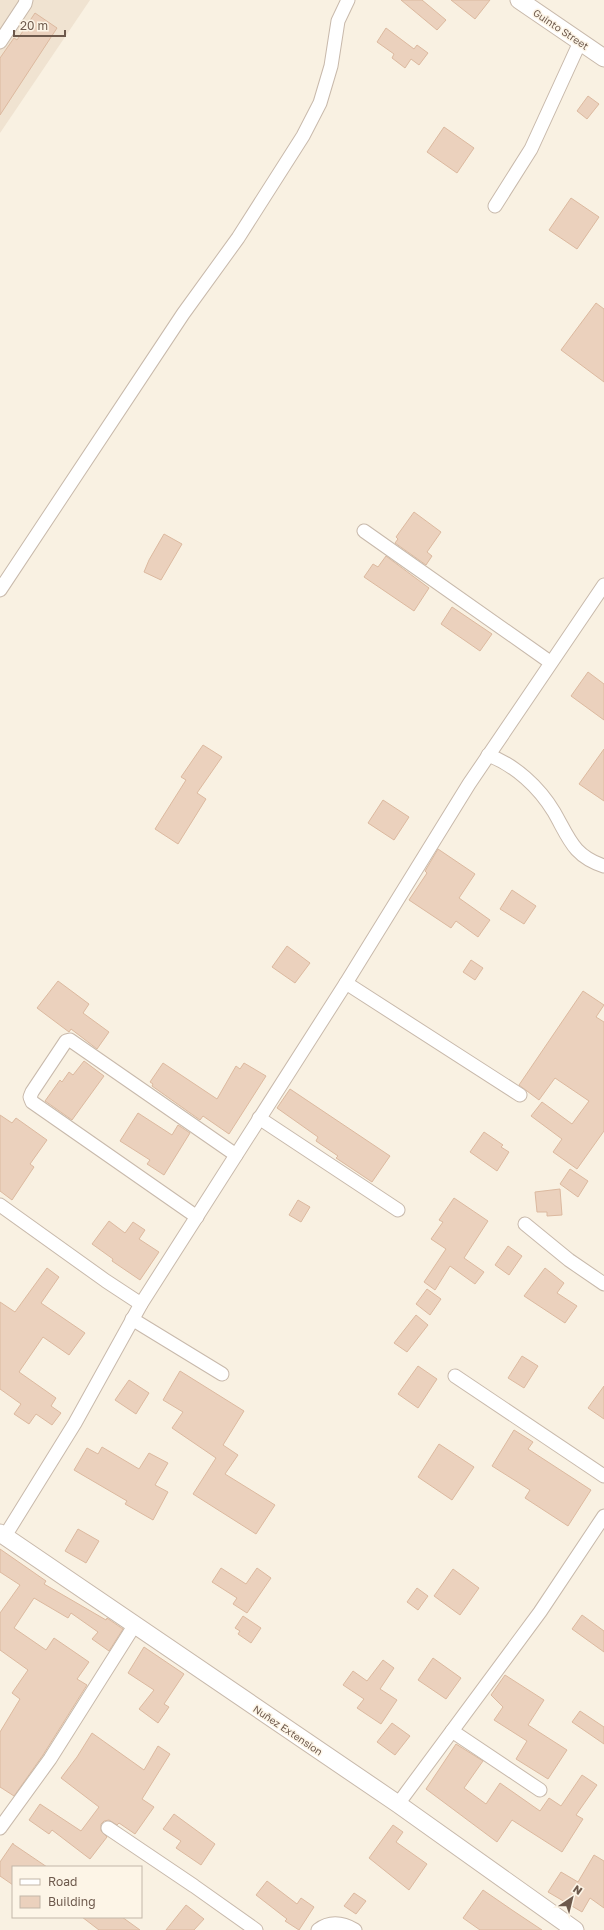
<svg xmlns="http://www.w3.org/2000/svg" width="604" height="1930" viewBox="0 0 604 1930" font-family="'Golos Text',sans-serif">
  <rect width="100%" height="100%" fill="#f9f1e2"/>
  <!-- residential -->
  <path fill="#f0e3d1" d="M0,0h90l-90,133z"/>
  <!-- building -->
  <g fill="#ebd1bd" stroke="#dcb99f">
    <path d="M401,0h21l24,20 -9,10z"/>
    <path d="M451,0h39l-15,19z"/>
    <path d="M35,13l22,15 -57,87v-57l14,-20 3,2z"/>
    <path d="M386,28l28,21 3,-4 11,8 -9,12 -8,-6 -6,9 -13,-10 2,-4 -17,-12z"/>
    <path d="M588,96l11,8 -12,15 -10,-8z"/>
    <path d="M444,127l30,21 -17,25 -30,-21z"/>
    <path d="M571,198l28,19 -22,32 -28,-19z"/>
    <path d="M596,303l8,6v73l-43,-32z"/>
    <path d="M414,512l27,20 -14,20 5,4 -6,9 -31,-22 3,-4 -2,-2z"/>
    <path d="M164,534l18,10 -21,36 -17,-8 5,-12z"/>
    <path d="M386,556l43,32 -15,23 -50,-34 9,-13 5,3z"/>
    <path d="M452,607l40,27 -12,17 -39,-27z"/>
    <path d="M588,672l16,12v36l-33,-24z"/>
    <path d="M203,745l19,12 -25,36 9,6 -28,45 -23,-15 31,-49 -5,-3z"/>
    <path d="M604,749v52l-25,-17z"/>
    <path d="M383,800l26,17 -15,23 -26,-17z"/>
    <path d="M438,849l37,25 -16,24 31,22 -12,17 -22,-16 -5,7 -42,-28 18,-27 -2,-2z"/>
    <path d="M512,890l24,16 -12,18 -24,-15z"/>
    <path d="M287,946l23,17 -15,20 -23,-16z"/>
    <path d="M471,960l12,8 -8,12 -12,-8z"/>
    <path d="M58,981l31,23 -6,9 26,19 -12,17 -26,-20 -2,3 -32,-24z"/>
    <path d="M583,991l21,14 -8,12 8,5v109l-27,38 -24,-17 9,-13 -31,-23 11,-14 30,22 17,-23 -34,-23 -16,22 -20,-15z"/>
    <path d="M84,1061l20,15 -32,44 -27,-19 15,-21 2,2 7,-10 4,3z"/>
    <path d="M163,1063l54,36 19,-33 4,3 4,-6 22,13 -37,58 -26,-18 -3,4 -48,-34 1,-2 -3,-2z"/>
    <path d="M290,1089l100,67 -18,26 -36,-24 2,-2 -22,-15 2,-4 -41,-29z"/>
    <path d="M138,1113l34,22 6,-10 12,8 -26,42 -17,-11 3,-4 -30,-19z"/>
    <path d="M0,1115l12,8 4,-5 31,22 -17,24 4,3 -22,33 -12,-9z"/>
    <path d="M484,1132l19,13 -2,2 8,5 -12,19 -27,-19z"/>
    <path d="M570,1169l18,12 -10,16 -18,-13z"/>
    <path d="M560,1189l2,26 -15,1v-4h-10l-2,-20z"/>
    <path d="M454,1198l34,23 -24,37 20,14 -9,12 -25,-18 -15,24 -11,-8 22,-33 -15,-10 12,-17 -4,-2z"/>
    <path d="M298,1200l12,7 -9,15 -12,-7z"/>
    <path d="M109,1221l16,12 8,-11 12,8 -6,9 20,13 -19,28 -28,-19 1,-2 -21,-15z"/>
    <path d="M508,1246l14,10 -13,19 -14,-10z"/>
    <path d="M47,1268l12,9 -18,26 44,30 -16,22 -26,-18 -24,35 37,26 -5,8 10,7 -9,12 -16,-11 -7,10 -15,-10 7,-10 -21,-15v-87l15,10z"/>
    <path d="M545,1268l19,15 -7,10 20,13 -12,17 -41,-27z"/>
    <path d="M427,1289l14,10 -11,16 -14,-11z"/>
    <path d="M416,1315l12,10 -21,27 -13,-9z"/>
    <path d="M522,1356l16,10 -14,22 -16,-10z"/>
    <path d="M418,1366l19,13 -19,29 -20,-14z"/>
    <path d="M180,1371l64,40 -21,34 15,10 -13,19 50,31 -19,29 -63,-40 23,-36 -44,-30 11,-16 -20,-12z"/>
    <path d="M129,1380l20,13 -13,21 -21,-14z"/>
    <path d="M604,1386v33l-16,-11z"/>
    <path d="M514,1430l19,12 -5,7 63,41 -23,36 -43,-28 5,-8 -38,-24z"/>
    <path d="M439,1444l35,23 -22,33 -34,-23z"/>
    <path d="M102,1447l37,22 10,-16 19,10 -13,22 13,7 -15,28 -28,-16 2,-3 -53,-31 13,-22 11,6z"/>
    <path d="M78,1529l21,12 -13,22 -21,-12z"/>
    <path d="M0,1549l46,32 -2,3 62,36 1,-2 16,11 -14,22 -17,-12 6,-7 -27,-19 -3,5 -34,-20 -20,30 32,22 8,-12 35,24 -12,17 10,6 -44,70 -29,41 -14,-9v-55l20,-33 -8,-6 16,-23 -28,-20v-37l20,-28 -20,-13z"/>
    <path d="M221,1568l25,16 11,-16 14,10 -24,35 -14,-9 4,-6 -25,-16z"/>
    <path d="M453,1569l26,19 -19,27 -26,-19z"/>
    <path d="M417,1588l11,8 -10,14 -11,-8z"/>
    <path d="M582,1615l22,16v21l-32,-23z"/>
    <path d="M243,1616l18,12 -10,15 -13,-9 2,-3 -5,-3z"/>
    <path d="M144,1647l40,27 -20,30 5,3 -11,16 -19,-14 15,-19 -26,-17z"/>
    <path d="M433,1658l28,20 -15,21 -28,-19z"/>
    <path d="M383,1660l11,8 -14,21 17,11 -16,24 -24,-16 7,-9 -21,-14 10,-14 14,10z"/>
    <path d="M505,1675l39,25 -16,25 39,25 -19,29 -32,-20 11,-18 -33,-21 9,-13 -12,-12z"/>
    <path d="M580,1711l24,16v17l-32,-22z"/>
    <path d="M392,1723l18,13 -15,19 -18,-13z"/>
    <path d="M92,1733l52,37 14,-24 12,8 -28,45 12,8 -19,27 -16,-11 -2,2 -8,-5 -5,1 -3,3v7l6,6 -17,22 -38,-29 -3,4 -20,-14 11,-16 41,27 18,-24 -38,-29 16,-21z"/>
    <path d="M456,1744l27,17 -19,27 22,16 14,-21 40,28 9,-13 12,8 21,-31 15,10 -21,30 7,4 -21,33 -50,-32 -15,22 -71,-53z"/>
    <path d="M174,1814l41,30 -14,21 -25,-17 5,-7 -18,-12z"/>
    <path d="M393,1825l10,7 -7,10 31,22 -18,26 -40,-32z"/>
    <path d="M13,1843v1l34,23h-34v18l-13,-9v-14z"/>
    <path d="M594,1855l10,6v47l-14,-10 -8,14 -34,-20 13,-20 17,10z"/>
    <path d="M267,1881l30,23 4,-6 13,9 -15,23 -14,-9 2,-2 -31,-24z"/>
    <path d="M483,1890l29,20 30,20h-62l-17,-12z"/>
    <path d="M354,1893l12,8 -10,13 -12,-8z"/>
    <path d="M186,1905l18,14 -10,11h-28z"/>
    <path d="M82,1917h40l18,13h-41z"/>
  </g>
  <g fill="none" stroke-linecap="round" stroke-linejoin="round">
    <!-- minor casing -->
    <g stroke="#c8b9ab" stroke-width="15">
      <g id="minor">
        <path d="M0,42l25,-38 1,-4"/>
        <path d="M495,206l36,-57 49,-107"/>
        <path d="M364,531l186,131"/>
        <path d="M0,590l183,-276 55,-76 65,-102 17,-33 11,-37 7,-45 10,-21"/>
        <path d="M488,755c27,10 51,32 66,57 15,26 19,44 50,54"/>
        <path d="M346,983l174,112"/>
        <path d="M259,1118l139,92"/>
        <path d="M0,1205l106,76 35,23"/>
        <path d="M197,1217l-165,-115 -2,-5 2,-5 34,-51 4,-1 166,115"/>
        <path d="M525,1224l44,36 35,24"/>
        <path d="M132,1319l90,55"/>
        <path d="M455,1376l149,100"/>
        <path d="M5,1536l70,-113 66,-119 205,-321 123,-199 135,-199"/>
        <path d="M452,1731l88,59"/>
        <path d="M398,1804l142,-192 64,-96"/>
        <path d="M0,1828l50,-69 84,-133"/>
        <path d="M108,1828l86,58 62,44"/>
        <path d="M318,1930c12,-9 25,-7 37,0"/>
      </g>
    </g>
    <!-- tertiary casing -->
    <g stroke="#c8b9ab" stroke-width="19">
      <g id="tertiary">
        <path d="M519,0l85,58"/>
        <path d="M0,1533l398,271 177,126"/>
      </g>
    </g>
    <!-- minor -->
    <use href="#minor" stroke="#fff" stroke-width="13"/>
    <!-- tertiary -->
    <use href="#tertiary" stroke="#fff" stroke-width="17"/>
  </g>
  <g text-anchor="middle" stroke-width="3" stroke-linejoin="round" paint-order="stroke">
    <!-- street labels -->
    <g font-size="10" fill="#6d594c" stroke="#fdf5e7">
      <text transform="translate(561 29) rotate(34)" y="4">Guinto Street</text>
      <text transform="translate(288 1730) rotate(34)" y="4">Nuñez Extension</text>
    </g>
  </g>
  <!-- legend -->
  <rect x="12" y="1866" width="130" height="52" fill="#fdf5e7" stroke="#c3b7a9"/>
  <rect x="20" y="1879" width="20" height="6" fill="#ffffff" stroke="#c3b7a9"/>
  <text x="48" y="1886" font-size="12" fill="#6d594c">Road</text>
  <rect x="20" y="1896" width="20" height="12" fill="#ebd1bd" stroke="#c3b7a9"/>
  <text x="48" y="1906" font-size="12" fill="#6d594c">Building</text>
  <!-- north arrow -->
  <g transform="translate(572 1898) rotate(35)" stroke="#fdf5e7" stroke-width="3" paint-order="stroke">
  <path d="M0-3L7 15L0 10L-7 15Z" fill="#6d594c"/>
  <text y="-6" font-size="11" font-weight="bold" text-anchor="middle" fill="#6d594c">N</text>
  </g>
  <!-- scale -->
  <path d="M14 30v6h51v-6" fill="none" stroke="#6d594c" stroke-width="2"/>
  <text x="20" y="30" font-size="12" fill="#6d594c" stroke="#fdf5e7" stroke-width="3" paint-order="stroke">20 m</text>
</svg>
